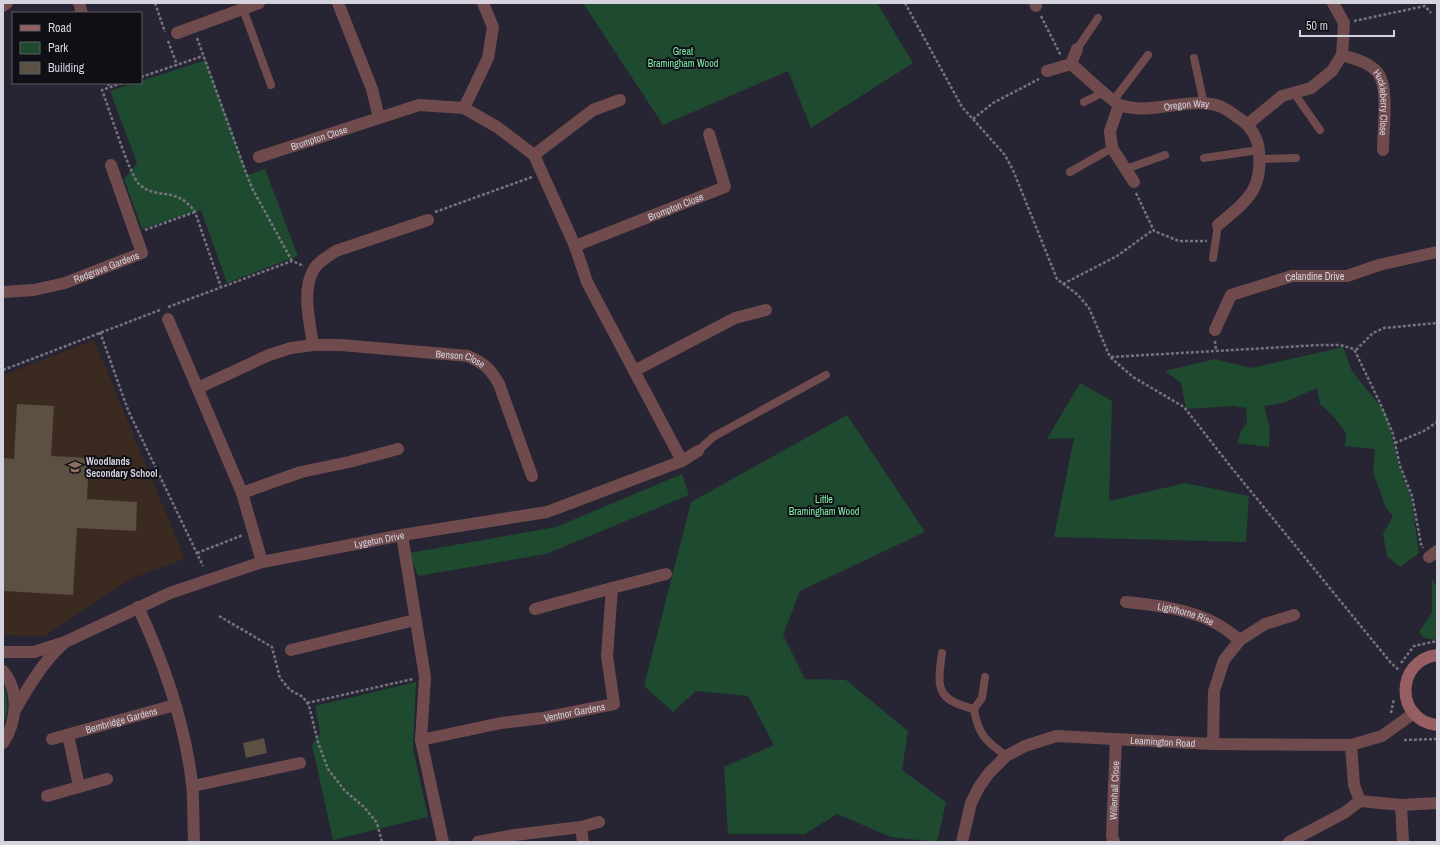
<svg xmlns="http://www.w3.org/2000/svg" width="1440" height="845" viewBox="0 0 1440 845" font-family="'Archivo Narrow',sans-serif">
  <rect width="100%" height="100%" fill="#272433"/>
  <!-- education -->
  <path fill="#3a2a20" d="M94,340l91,219 -53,19 -88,58 -41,-1v-260z"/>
  <!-- green -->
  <g fill="#1e4a2f">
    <path d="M583,3h294l36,60 -102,65 -23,-57 -125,54z"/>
    <path d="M206,60l42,115 17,-6 33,87 -71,27 -26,-73 -59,19 -18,-50 13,-16 -27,-72 25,-8h6v-2z"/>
    <path d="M1343,347l9,24 34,42 13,54 12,30 8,56 -19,14 -13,-11 -4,-22 10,-18 -7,-8 -13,-36 2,-23 -30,-3 1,-13 -13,-17 -13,-12 -3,-16 -34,15 -19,3 6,22 -1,19 -32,-4 4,-12 6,-8 -1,-15 -14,-2 -46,3 -5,-26 -16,-12 50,-12 36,9z"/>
    <path d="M1080,383l32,18 -3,100 76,-18 64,13 -3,46 -192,-5 20,-99 -27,1z"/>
    <path d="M847,415l78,117 -125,59 -17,44 22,44 41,1 62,51 -6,39 44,32 -9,40 -46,-5 -54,-23 -32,20h-77l-4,-67 50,-22 -26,-49 -52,-5 -23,21 -29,-26 47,-184z"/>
    <path d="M682,474l7,21 -143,59 -128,22 -9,-23 147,-26z"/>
    <path d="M1432,579l5,8v53l-13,-2 -5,-6 13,-19z"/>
    <path d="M416,682l-3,66 15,69 -95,23 -21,-95 8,-12 -5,-27z"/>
    <path d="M3,684c6,14 6,28 0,42z"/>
  </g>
  <!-- building -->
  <g fill="#5b5041">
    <path d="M17,404l37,2 -3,50 38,2 -2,41 50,3 -1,29 -59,-3 -4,67 -70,-4v-133l11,1z"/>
    <path d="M264,738l3,15 -21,5 -3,-15z"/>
  </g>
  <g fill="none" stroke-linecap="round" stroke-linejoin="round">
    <!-- path -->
    <g stroke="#767380" stroke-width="2.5" stroke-dasharray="3 2" stroke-linecap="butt">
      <path d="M155,3l10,29"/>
      <path d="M905,3l57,104 43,48 8,15 44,109 21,16 11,13 21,49 23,20 51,30 47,60 160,196 9,8"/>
      <path d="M1041,16l20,40"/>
      <path d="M1354,21l71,-15 6,7"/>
      <path d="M197,38l48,132 7,18 40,73"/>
      <path d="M168,41l9,24"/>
      <path d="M141,77l62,-21"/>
      <path d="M108,83l1,4"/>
      <path d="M122,83l-20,7c7,18 27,84 37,94 18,17 37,1 56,28l26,75"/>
      <path d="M973,119l20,-16 46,-24"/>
      <path d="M1136,193l18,38 25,10h28"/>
      <path d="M435,212l97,-35"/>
      <path d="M145,230l50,-18"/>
      <path d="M1063,284l54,-28 36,-26"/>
      <path d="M168,307l124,-46 12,5"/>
      <path d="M100,332l28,78 75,156"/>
      <path d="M1215,341l1,10"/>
      <path d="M1356,350l17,-17 11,-5 53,-5"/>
      <path d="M1111,357l209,-12h20l14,4 26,54 13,31 7,32 12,30 9,48 2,4"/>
      <path d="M3,370l157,-60"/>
      <path d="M1395,443l29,-12 13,-9"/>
      <path d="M197,553l46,-18"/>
      <path d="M219,616l53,31 8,31 10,12 13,7 6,9 9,36 10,27 17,22 19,16 13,16 5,19"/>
      <path d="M1401,663l13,-17 23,-5"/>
      <path d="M307,703l106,-24"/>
      <path d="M1391,713l3,-14"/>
      <path d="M1404,740l33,-1"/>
    </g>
    <!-- lane -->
    <g stroke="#6f4b4e" stroke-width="8">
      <path d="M243,9l28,76"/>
      <path d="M1077,49l21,-31"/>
      <path d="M1194,58l10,46"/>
      <path d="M1294,93l26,37"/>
      <path d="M1113,101l35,-46"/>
      <path d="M1084,102l20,-10"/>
      <path d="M1204,158l55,-8"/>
      <path d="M1260,159l36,-1"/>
      <path d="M1126,169l39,-14"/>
      <path d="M1070,172l42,-24"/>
      <path d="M1213,258l5,-33"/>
      <path d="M698,451l15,-14 113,-62"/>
      <path d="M942,653c-5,35 -6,47 32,56l8,-11 3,-21"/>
      <path d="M974,709c4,26 12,32 32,47"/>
    </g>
    <!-- street -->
    <g stroke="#6f4b4e" stroke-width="12">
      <path d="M79,3l3,10"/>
      <path d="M338,3l34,86 7,29"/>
      <path d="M1035,3l1,3"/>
      <path d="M3,6l4,-3"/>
      <path d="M177,33l82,-30"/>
      <path id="s1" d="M1342,55c13,4 27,7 36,18 11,14 5,58 5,77"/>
      <path d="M1071,64l6,-15"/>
      <path id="s2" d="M1047,71l24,-7c10,8 40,37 49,41 32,11 67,-9 99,1 7,2 15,9 21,13 10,6 18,19 19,32 4,40 -13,50 -41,74"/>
      <path d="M1119,105l-9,26 2,17 22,34"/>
      <path d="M464,108l24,-50 5,-31 -10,-24"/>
      <path d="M1248,124l34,-28 29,-8 21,-17 10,-16 2,-32 -11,-20"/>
      <path d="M534,155l59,-45 27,-10"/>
      <path id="s3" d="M259,157l160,-52 45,3 33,19 37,28 41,91 12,36 95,179"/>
      <path id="s4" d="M575,246l150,-59 -16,-53"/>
      <path id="s5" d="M3,292l31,-2 31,-7 77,-30 -31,-88"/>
      <path d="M168,319l74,174 20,69"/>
      <path id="s6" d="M1215,330l16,-35 61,-19h55l32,-11 58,-13"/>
      <path d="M313,345c-3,-22 -12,-55 1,-76 5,-8 14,-13 22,-18l92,-31"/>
      <path d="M634,371l101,-53 31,-8"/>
      <path id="s7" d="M198,388l71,-33 22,-7 22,-3h28l127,11c17,8 22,12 31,28l33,92"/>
      <path d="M242,493l59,-21 48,-10 49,-13"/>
      <path d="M402,535l23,142 -4,63 22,102"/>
      <path d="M1429,557l8,-6"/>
      <path d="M612,588l54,-14"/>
      <path id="s8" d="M1126,602c30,3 64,7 91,22 8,4 16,11 23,16"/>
      <path d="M138,607c26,56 47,116 54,177 2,19 1,39 2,58"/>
      <path d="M291,650l124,-30"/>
      <path id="s9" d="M3,652h31l31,-10 105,-49 92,-31 140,-27 145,-23 135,-51 16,-10"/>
      <path d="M3,671c17,20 14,51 0,72"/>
      <path d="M15,710c14,-24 27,-47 48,-66"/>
      <path d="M68,735l11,51"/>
      <path id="s10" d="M52,739l123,-34"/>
      <path id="s11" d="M421,740l80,-17 42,-5 71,-14 -7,-48 5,-68 -77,21"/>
      <path d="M1213,744l1,-53 10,-31 16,-20 25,-16 29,-9"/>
      <path d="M1351,745l3,40 6,16 41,4 36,-2"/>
      <path d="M193,786l107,-23"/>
      <path d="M47,796l60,-17"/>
      <path d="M1401,805l2,37"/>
      <path d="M581,827l18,-5"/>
      <path d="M478,842l37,-7 66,-8 2,15"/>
      <path id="s12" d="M962,842l9,-39 8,-16 10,-14 17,-17 19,-10 31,-10 157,8 138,1 31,-9 32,-23"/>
      <path id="s13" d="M1114,842l-2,-6 4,-97"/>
      <path d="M1289,842l55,-29 16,-12"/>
    </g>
    <!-- secondary -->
    <path stroke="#975e64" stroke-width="12" d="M1437,655c-42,6 -42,65 0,70"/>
  </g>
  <!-- icons -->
  <defs>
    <g id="school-bare" transform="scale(1.08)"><path d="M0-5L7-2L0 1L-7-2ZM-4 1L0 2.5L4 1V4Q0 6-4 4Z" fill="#8d6e63" stroke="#100f15" stroke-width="2.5" paint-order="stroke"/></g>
  </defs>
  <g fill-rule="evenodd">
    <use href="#school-bare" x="75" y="467"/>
  </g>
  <g text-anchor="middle" stroke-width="4" stroke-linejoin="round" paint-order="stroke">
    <!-- park labels -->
    <g font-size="10" fill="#81eca9" stroke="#100f15">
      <text x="683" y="55">Great<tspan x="683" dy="12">Bramingham Wood</tspan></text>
      <text x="824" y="503">Little<tspan x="824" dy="12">Bramingham Wood</tspan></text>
    </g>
    <!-- street labels -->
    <g font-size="10" fill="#d5d3dd" stroke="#100f15">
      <text dy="4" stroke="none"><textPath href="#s1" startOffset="71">Huckleberry Close</textPath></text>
      <text dy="4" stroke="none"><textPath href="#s2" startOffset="156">Oregon Way</textPath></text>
      <text dy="4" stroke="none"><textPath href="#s3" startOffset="63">Brompton Close</textPath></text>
      <text dy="4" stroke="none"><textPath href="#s4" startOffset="108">Brompton Close</textPath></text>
      <text dy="4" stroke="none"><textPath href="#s5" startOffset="107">Redgrave Gardens</textPath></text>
      <text dy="4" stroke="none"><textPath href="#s6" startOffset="125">Celandine Drive</textPath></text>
      <text dy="4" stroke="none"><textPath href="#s7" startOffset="272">Benson Close</textPath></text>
      <text dy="4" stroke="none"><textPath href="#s9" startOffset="396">Lygetun Drive</textPath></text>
      <text dy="4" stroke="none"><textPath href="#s8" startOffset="61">Lighthorne Rise</textPath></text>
      <text dy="4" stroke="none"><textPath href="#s11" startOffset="156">Ventnor Gardens</textPath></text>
      <text dy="4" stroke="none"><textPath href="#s10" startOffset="72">Bembridge Gardens</textPath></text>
      <text dy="4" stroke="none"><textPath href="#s12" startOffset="260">Leamington Road</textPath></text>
      <text dy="4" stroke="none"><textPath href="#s13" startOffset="52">Willenhall Close</textPath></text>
    </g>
    <!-- poi labels -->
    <g font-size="10" font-weight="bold" fill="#d5d3dd" stroke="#100f15" text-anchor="start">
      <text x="86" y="465">Woodlands<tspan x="86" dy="12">Secondary School</tspan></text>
    </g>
  </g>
  <!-- border -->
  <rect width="1440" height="845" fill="none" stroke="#d5d3dd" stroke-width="8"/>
  <!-- legend -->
  <rect x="12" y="12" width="130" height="72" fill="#100f15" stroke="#5f5d65"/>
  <rect x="20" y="25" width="20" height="6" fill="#975e64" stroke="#5f5d65"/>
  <text x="48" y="32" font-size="12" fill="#d5d3dd">Road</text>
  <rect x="20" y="42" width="20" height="12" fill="#1e4a2f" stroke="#5f5d65"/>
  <text x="48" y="52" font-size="12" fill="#d5d3dd">Park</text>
  <rect x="20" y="62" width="20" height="12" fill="#5b5041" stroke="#5f5d65"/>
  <text x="48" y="72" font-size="12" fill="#d5d3dd">Building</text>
  <!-- scale -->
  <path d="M1300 30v6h94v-6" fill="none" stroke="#d5d3dd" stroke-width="2"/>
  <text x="1306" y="30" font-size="12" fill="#d5d3dd" stroke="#100f15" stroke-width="3" paint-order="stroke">50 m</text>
</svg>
